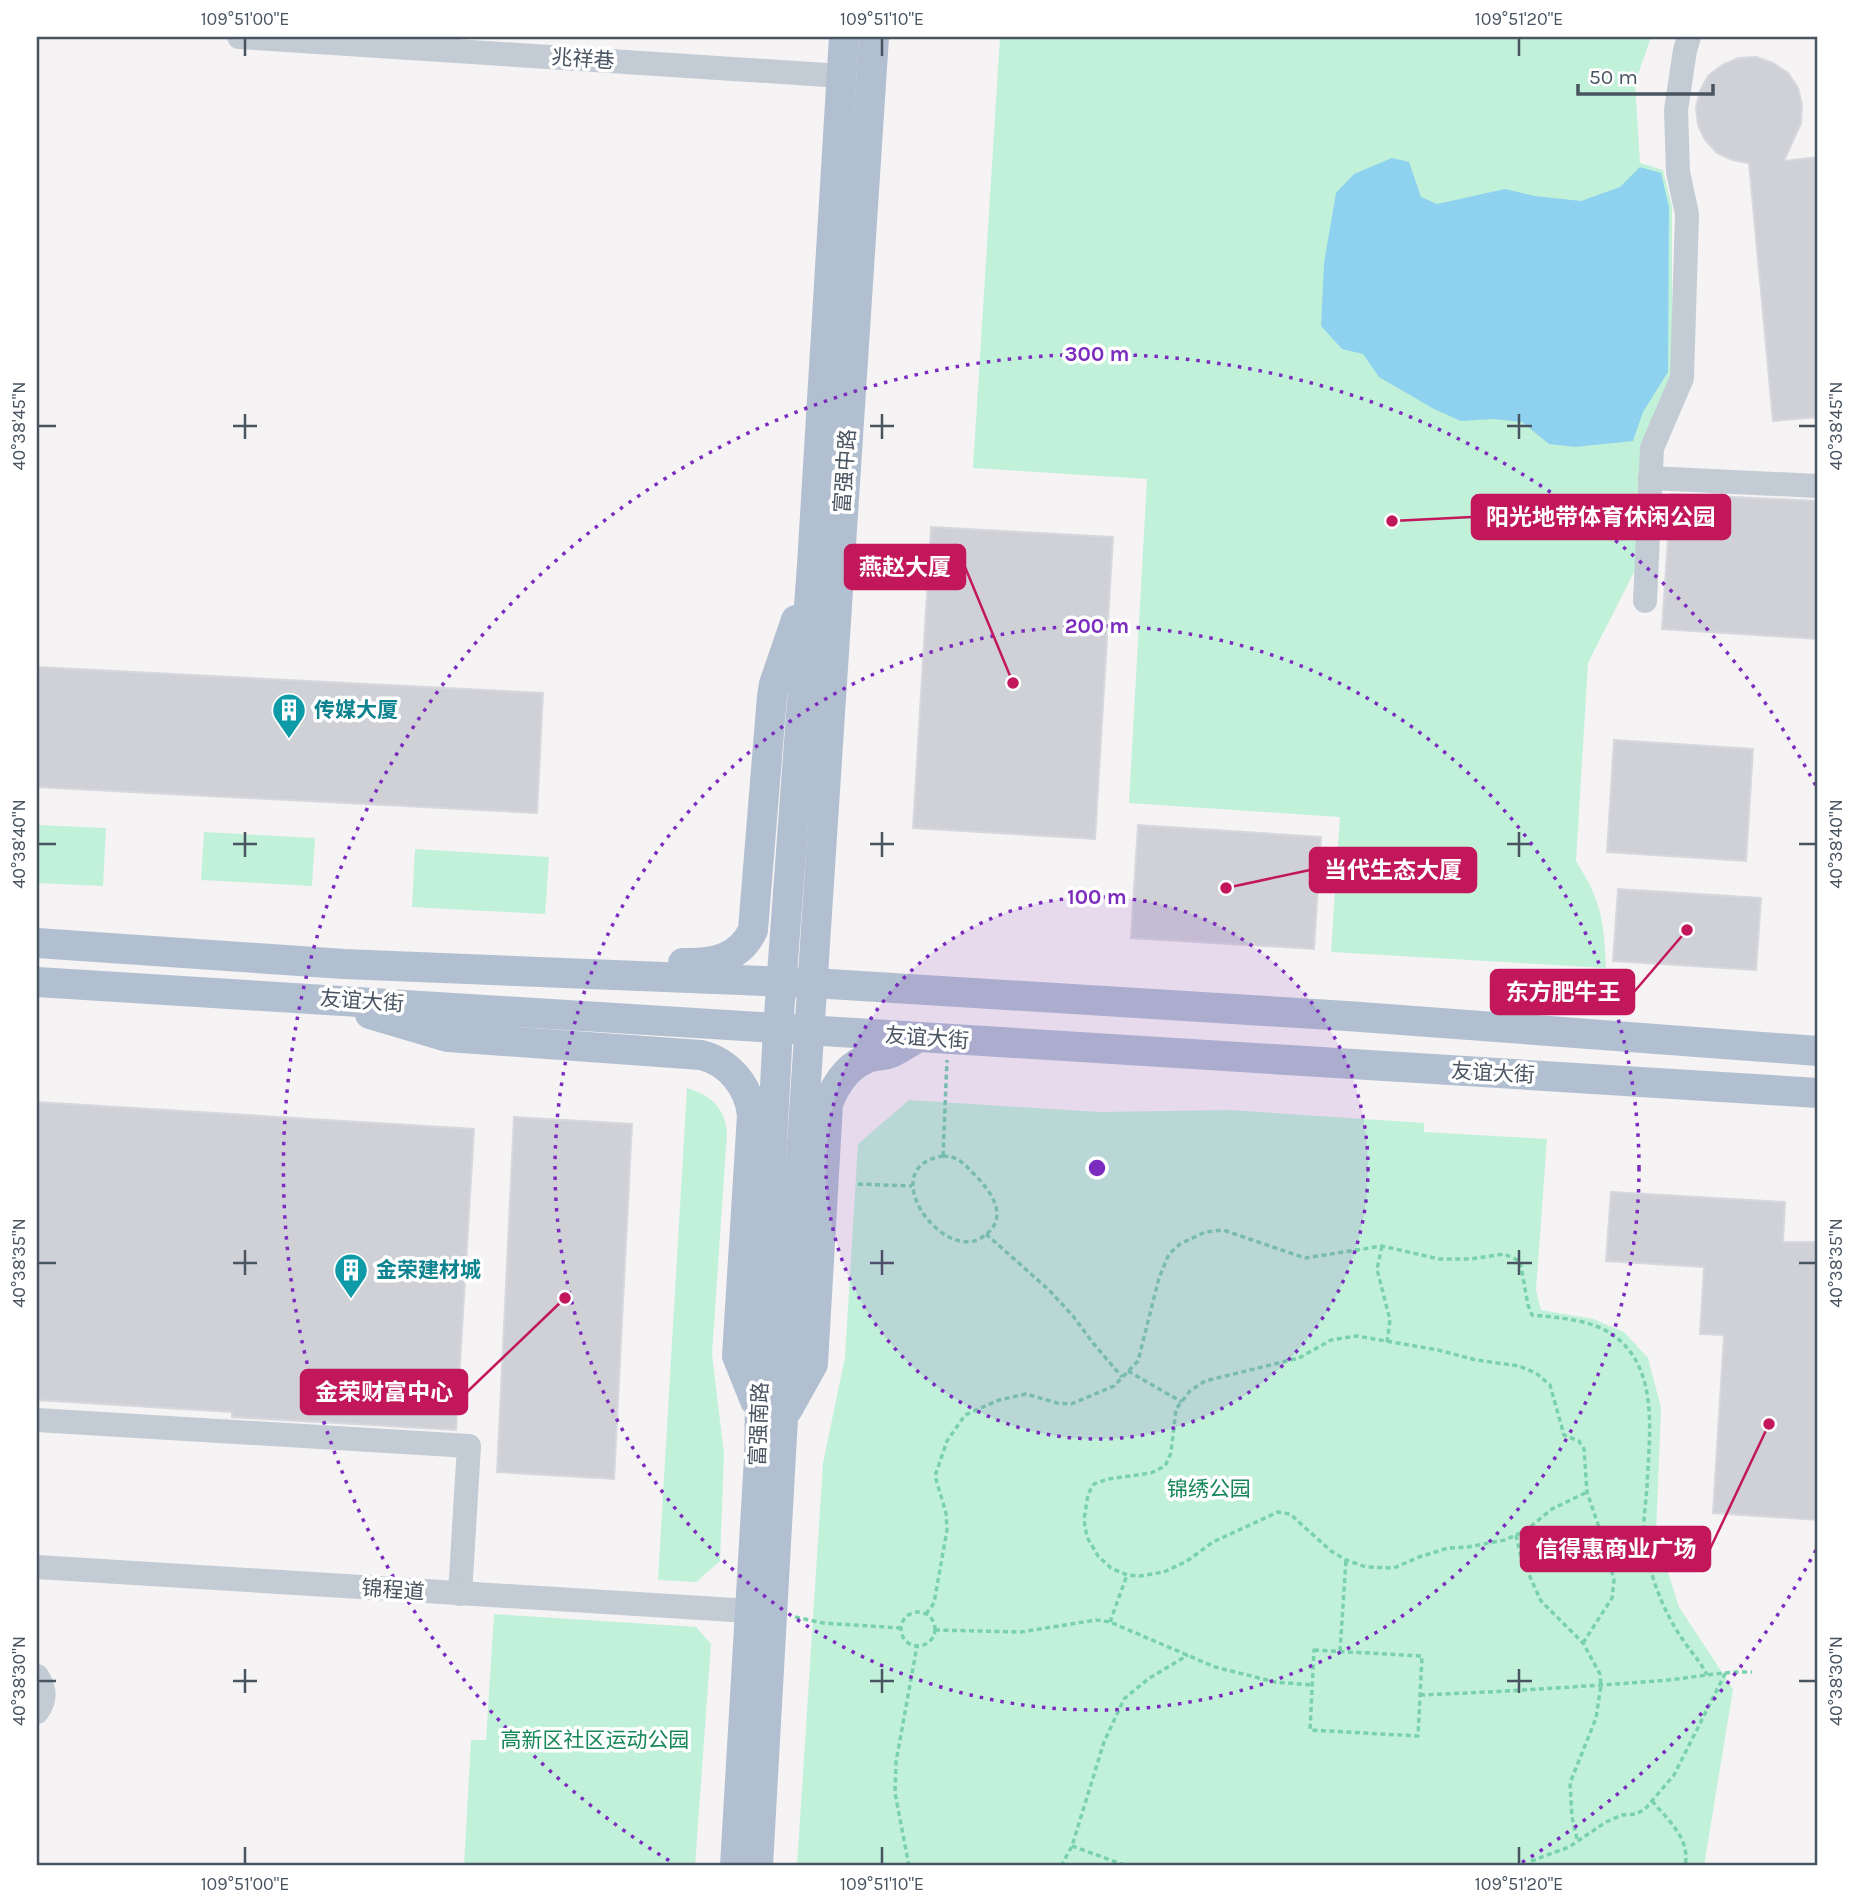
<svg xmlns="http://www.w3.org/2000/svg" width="1855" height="1903" viewBox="0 0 1855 1903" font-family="Karla,'Noto Sans SC',sans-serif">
  <rect width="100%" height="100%" fill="#f5f3f3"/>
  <!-- green -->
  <g fill="#c2f1d9">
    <path d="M1000,37h651l-16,46 5,80 23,7 9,37v167l-34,190 -50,99 -12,198c26,41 28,60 30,107l-275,-16 9,-135 -211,-14 18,-324 -174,-11z"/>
    <path d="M37,825l69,3 -3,58 -66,-3z"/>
    <path d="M204,832l111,6 -3,48 -111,-6z"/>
    <path d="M415,849l134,8 -4,57 -133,-7z"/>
    <path d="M687,1088c23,7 38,19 40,45l-15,221 12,100 -4,107 -24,21 -38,-2z"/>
    <path d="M909,1100l190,12 131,-2 194,13v9l123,7 -11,151 5,20 52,9 31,13 24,26 13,50 -5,127 23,72 54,82 -29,177h-907l26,-403 22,-106 13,-213z"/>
    <path d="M494,1614l202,13 15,17 -16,222h-231l7,-126h15z"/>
  </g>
  <!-- water -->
  <path fill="#8ed2ef" d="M1392,158l17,4 12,35 16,7 68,-15 30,7 46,5 39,-14 20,-20 21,6 8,34 -1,165 -25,40 -10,29 -58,6 -26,-3 -27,-22 -28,-3 -33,2 -27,-12 -55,-32 -16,-23 -21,-5 -21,-23 3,-63 12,-70 18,-19z"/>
  <!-- building -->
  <g fill="#cfd1d7" stroke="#d7d8de" stroke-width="2">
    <path d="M1756,57l17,6 15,10 10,15 4,17 -1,18 -17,38 34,-4v260l-45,4 -24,-258 -17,-3 -15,-7 -12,-13 -7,-15 -2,-18 4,-16 8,-15 14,-11 16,-7z"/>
    <path d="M1671,494l147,7v138l-156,-10z"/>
    <path d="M931,527l182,10 -18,302 -182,-11z"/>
    <path d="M37,667l506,26 -6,120 -500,-26z"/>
    <path d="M1614,740l139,9 -7,112 -139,-9z"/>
    <path d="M1138,825l183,12 -7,112 -183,-11z"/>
    <path d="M1618,889l143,9 -5,72 -143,-9z"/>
    <path d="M37,1102l437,27 -18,301 -224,-13v-5l-195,-12z"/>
    <path d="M514,1117l118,7 -18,355 -117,-7z"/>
    <path d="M1611,1192l174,10 -2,40h35v278l-105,-7 11,-178 -24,-1 4,-67 -98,-6z"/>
  </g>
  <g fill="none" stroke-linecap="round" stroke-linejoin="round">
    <!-- path -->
    <g stroke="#79d1ae" stroke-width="3.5" stroke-dasharray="5 3.5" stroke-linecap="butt">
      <path d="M943,1156c15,0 21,8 31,18 19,19 38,47 5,65 -39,20 -105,-72 -36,-83z"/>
      <path d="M943,1156l4,-96"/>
      <path d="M858,1184l54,2"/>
      <path d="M986,1234l63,56 24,26 20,27 29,34"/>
      <path d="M1382,1246l-5,23 13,51 -3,22"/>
      <path d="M1128,1371l54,31"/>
      <path d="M1516,1535l5,22 20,44 42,42 17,31 1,11 -5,33 -26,65 2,34 5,22"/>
      <circle cx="918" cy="1629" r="17"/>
      <path d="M926,1614l8,-11 13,-73 -1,-17 -11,-37 12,-35 18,-26 34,-15 27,-6 31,9 14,1 43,-18 24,-25 21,-83 10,-24 11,-10 25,-12 18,-2 82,28 77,-12 57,13h31l34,-5 16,7 8,44 4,10c23,2 59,5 78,18 51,33 39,102 37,154 -1,15 -4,32 -3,48 3,34 19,77 39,105 8,12 17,21 24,35"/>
      <path d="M795,1617l28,6 78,5"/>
      <path d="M1110,1622l17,-47"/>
      <path d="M935,1630l86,2 75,-12 14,2 105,45 60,15 37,3"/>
      <path d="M1583,1643l29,-45 2,-18 -9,-35 -18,-53 -3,-43 -5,-8 -15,-6 -14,-50 -14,-12 -17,-7 -43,-6 -38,-10 -81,-14 -26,4 -32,18 -94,23 -15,10 -14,18 -5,44 -6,13 -14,7 -43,6 -14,5 -6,10 -4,26 3,17 11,19 13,12 16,7 13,1 24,-4 23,-11 26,-19 65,-30 12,2 41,37 15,9 20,7 28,1 25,-11 29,-9 20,-1 37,-7 20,-9 27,-22 35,-17"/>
      <path d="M1314,1650l108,6 -4,80 -108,-6z"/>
      <path d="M1340,1651l6,-91"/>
      <path d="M1420,1695c79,-3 157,-8 236,-14 32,-2 63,-10 96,-9"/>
      <path d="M1652,1801c16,19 39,38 33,65"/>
      <path d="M1072,1846l55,20"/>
      <path d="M1531,1861l38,-14 37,-25 16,-7 14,-1 9,-5 29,-34 52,-103"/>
      <path d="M909,1866l-14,-73 1,-31 21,-116"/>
      <path d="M1061,1866l11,-20 32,-104 20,-43 24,-20 40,-24"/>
    </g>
    <!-- minor -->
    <g stroke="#c3cbd4" stroke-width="24">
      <path d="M239,37l603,39"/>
      <path d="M1650,478l168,8"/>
      <path d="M1645,601l7,-153 30,-70 5,-164 -9,-42 -2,-62 9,-60 4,-13"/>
      <path d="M37,1420l432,26 -9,148"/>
      <path d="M37,1567l729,45"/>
      <path d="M37,1676c8,12 9,24 0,36"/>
    </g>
    <!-- major -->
    <g stroke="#b2bfd1" stroke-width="30">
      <path d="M37,943l307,21 469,19 534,33 471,35"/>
      <path d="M683,963c29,1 57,-4 70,-33l19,-234 2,-12 22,-64"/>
      <path d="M37,982l1781,111"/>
      <path d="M370,1014l78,23 253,18c28,7 48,31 51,60l-15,241 18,45"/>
      <path d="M788,1409l25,-45 15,-260c8,-21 20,-40 43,-47 6,-2 11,-1 17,-3 8,-2 16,-9 24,-13"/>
      <path d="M735,1866l24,-408 2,-105 17,-324 34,-464 32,-528"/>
      <path d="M758,1866l25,-448 5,-59 86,-1322"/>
    </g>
  </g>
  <!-- ticks -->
  <path fill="none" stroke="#495461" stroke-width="2.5" d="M245,38v18M882,38v18M1519,38v18M245,414v25M882,414v25M1519,414v25M38,426h18M233,426h24M870,426h24M1507,426h25M1799,426h17M245,832v25M882,832v25M1519,832v25M38,844h18M233,844h24M870,844h24M1507,844h25M1799,844h17M245,1250v25M882,1250v25M1519,1250v25M38,1263h18M233,1263h24M870,1263h24M1507,1263h25M1799,1263h17M245,1669v24M882,1669v24M1519,1669v24M38,1681h18M233,1681h24M870,1681h24M1507,1681h25M1799,1681h17M245,1847v17M882,1847v17M1519,1847v17"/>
  <!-- distance rings -->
  <circle cx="1097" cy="1168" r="271" fill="#7b2cbf" fill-opacity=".12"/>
  <g fill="none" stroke="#7b2cbf" stroke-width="3.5" stroke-dasharray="3.5 7">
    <circle cx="1097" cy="1168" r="271"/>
    <circle cx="1097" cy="1168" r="542"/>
    <path d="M1816 1550A814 814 0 0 1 1516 1866M678 1866A814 814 0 1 1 1816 786"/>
  </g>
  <!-- icons -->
  <defs>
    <g id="building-pin" transform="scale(1.75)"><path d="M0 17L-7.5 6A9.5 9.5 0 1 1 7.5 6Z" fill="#0f9aa8" stroke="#fff"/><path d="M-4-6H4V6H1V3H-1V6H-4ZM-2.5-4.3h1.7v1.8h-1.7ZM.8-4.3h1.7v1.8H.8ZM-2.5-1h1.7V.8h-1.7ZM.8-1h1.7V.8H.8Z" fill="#fff"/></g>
  </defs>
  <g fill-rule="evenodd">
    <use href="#building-pin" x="289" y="710"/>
    <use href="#building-pin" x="351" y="1270"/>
  </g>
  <g text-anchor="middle" stroke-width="7" stroke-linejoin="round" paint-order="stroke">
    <!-- street labels -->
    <g font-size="21" fill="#495461" stroke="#fff">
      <text transform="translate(583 59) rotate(4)" y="7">兆祥巷</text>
      <text transform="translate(845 471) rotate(-86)" y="7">富强中路</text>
      <text transform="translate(362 1001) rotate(4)" y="7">友谊大街</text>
      <text transform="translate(927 1038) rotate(4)" y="7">友谊大街</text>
      <text transform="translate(1493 1073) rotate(3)" y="7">友谊大街</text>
      <text transform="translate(759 1424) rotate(-88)" y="7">富强南路</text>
      <text transform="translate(393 1590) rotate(4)" y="7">锦程道</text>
    </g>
    <!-- culture labels -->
    <g font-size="21" font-weight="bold" fill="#0d838f" stroke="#fff" text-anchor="start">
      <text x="314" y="717">传媒大厦</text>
      <text x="376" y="1277">金荣建材城</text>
    </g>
    <!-- park labels -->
    <g font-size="21" fill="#168759" stroke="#fff">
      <text x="1209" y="1496">锦绣公园</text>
      <text x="595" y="1747">高新区社区运动公园</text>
    </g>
  </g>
  <circle cx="1097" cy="1168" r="10" fill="#7b2cbf" stroke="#fff" stroke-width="3.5"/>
  <g font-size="21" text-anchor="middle" font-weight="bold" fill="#7b2cbf" stroke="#fff" stroke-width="7" stroke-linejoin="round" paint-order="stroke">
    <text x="1097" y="361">300 m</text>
    <text x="1097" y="633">200 m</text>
    <text x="1097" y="904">100 m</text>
  </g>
  <!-- callouts -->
  <path fill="none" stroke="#c2185b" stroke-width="2.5" d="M1392 521L1472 517M1013 683L965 567M1226 888L1310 870M1687 930L1634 992M565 1298L467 1392M1769 1424L1710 1549"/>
  <g fill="#c2185b" stroke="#fff" stroke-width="2.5">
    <circle cx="1392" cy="521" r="7"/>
    <circle cx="1013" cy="683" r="7"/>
    <circle cx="1226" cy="888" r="7"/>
    <circle cx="1687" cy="930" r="7"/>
    <circle cx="565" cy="1298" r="7"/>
    <circle cx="1769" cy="1424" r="7"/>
  </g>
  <g fill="#c2185b" stroke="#c2185b" stroke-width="2.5">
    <rect x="1472" y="495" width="258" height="44" rx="7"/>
    <rect x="845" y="545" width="120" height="44" rx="7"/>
    <rect x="1310" y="848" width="166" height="44" rx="7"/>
    <rect x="1491" y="970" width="143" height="44" rx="7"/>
    <rect x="301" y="1370" width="166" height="44" rx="7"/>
    <rect x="1521" y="1527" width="189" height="44" rx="7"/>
  </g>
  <g font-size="23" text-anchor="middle" font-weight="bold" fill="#fff">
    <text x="1601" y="525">阳光地带体育休闲公园</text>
    <text x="905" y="575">燕赵大厦</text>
    <text x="1393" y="878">当代生态大厦</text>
    <text x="1563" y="1000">东方肥牛王</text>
    <text x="384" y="1400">金荣财富中心</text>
    <text x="1616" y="1557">信得惠商业广场</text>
  </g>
  <!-- border -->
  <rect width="1855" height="1903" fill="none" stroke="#ffffff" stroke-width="77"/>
  <!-- scale -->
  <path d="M1578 84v10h135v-10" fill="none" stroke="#495461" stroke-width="3.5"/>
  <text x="1589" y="84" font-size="21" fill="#495461" stroke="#ffffff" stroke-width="5" paint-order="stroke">50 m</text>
  <rect x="38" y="38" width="1778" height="1826" fill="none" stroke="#495461" stroke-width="2.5"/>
  <g font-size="18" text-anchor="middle" fill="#495461">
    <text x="245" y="25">109°51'00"E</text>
    <text x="882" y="25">109°51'10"E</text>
    <text x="1519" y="25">109°51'20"E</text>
    <text transform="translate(19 426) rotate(-90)" y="6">40°38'45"N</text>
    <text transform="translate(1836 426) rotate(-90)" y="6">40°38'45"N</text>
    <text transform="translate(19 844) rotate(-90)" y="6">40°38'40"N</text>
    <text transform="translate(1836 844) rotate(-90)" y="6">40°38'40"N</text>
    <text transform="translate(19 1263) rotate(-90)" y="6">40°38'35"N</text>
    <text transform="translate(1836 1263) rotate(-90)" y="6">40°38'35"N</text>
    <text transform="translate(19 1681) rotate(-90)" y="6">40°38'30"N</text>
    <text transform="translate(1836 1681) rotate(-90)" y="6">40°38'30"N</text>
    <text x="245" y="1890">109°51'00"E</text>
    <text x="882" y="1890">109°51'10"E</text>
    <text x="1519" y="1890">109°51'20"E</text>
  </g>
</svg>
